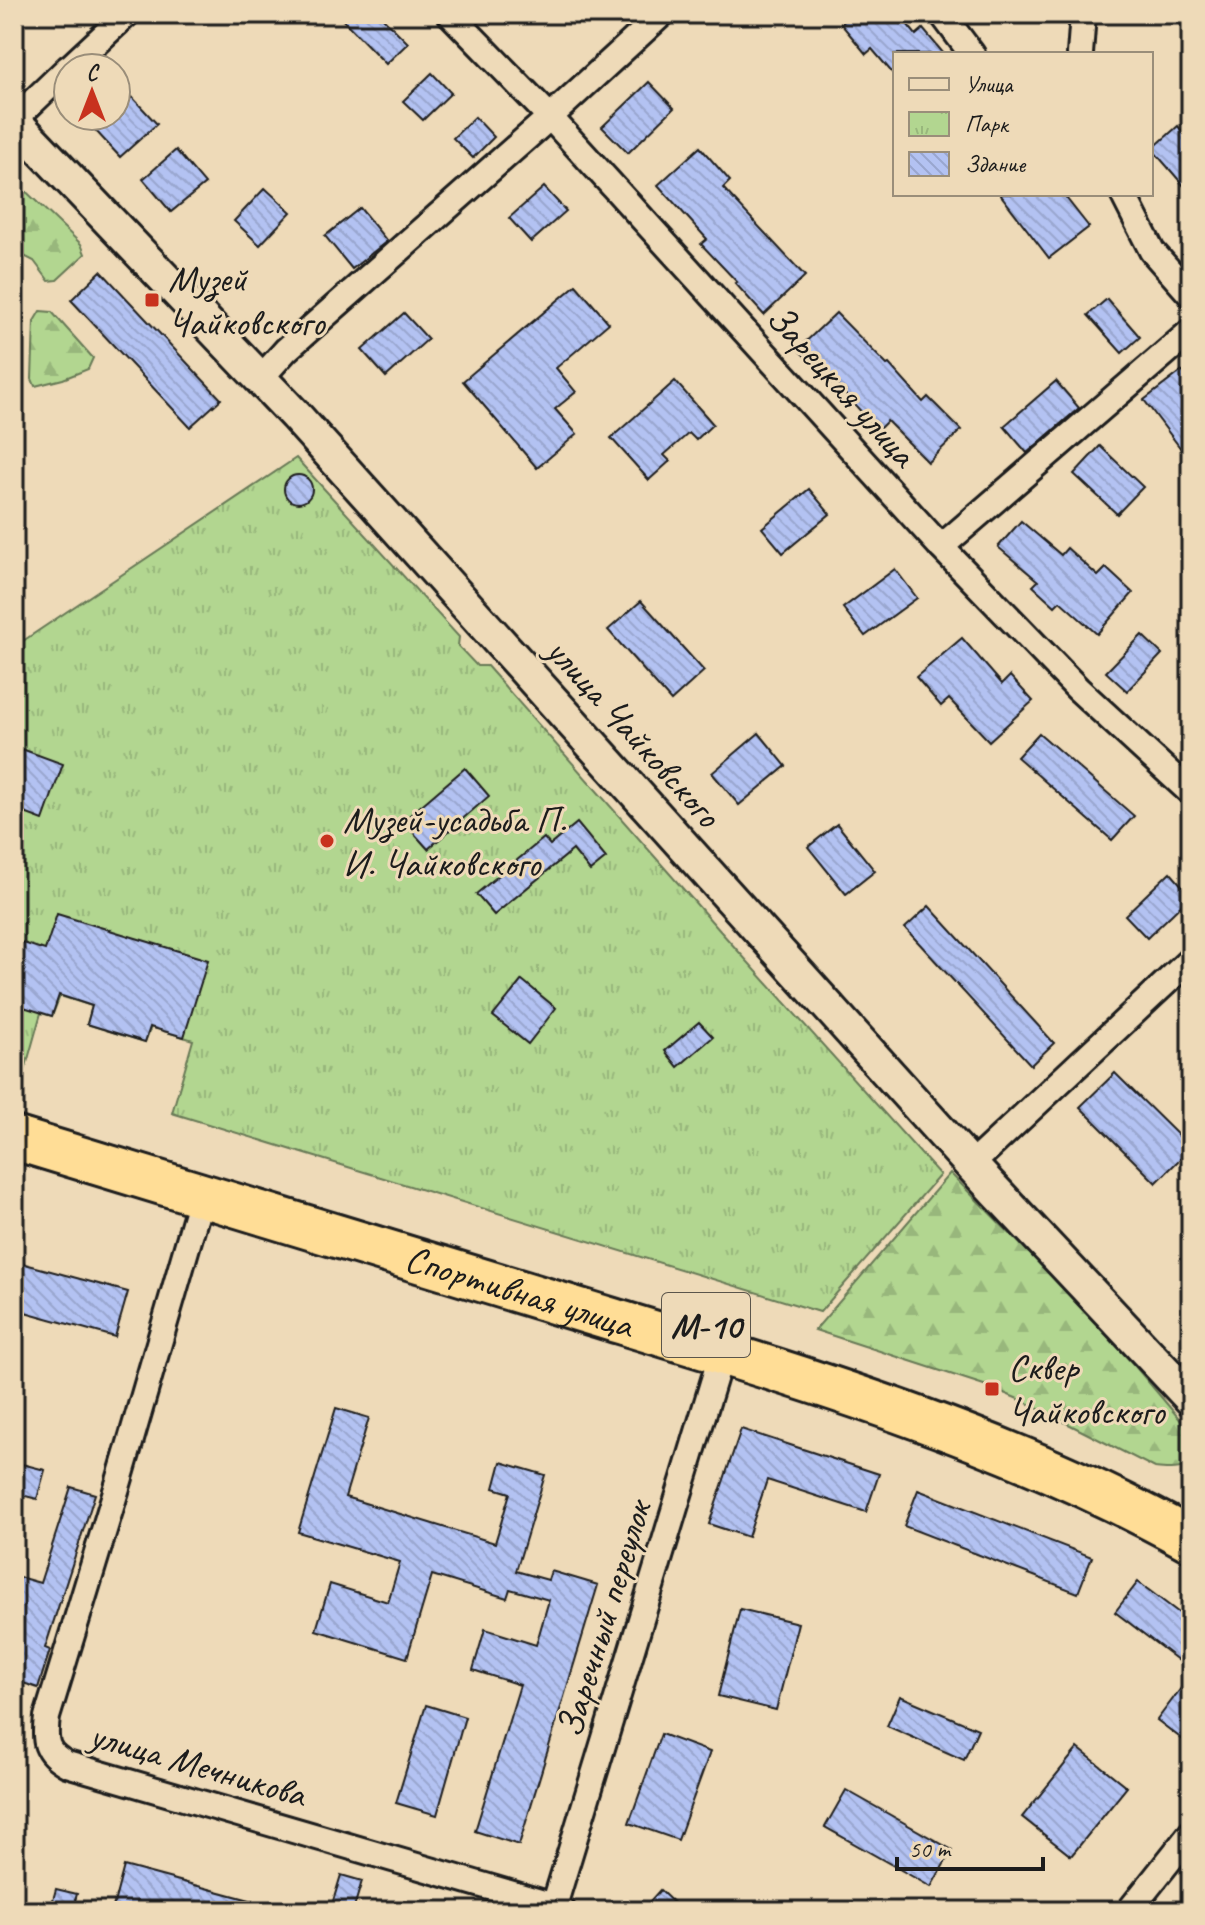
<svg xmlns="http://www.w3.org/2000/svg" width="1205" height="1925" viewBox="0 0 1205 1925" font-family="Caveat,sans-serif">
  <defs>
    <pattern id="forest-firs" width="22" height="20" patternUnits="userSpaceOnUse" patternTransform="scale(2)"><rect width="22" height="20" fill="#b2d690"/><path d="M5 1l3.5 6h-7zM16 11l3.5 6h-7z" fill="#98b77c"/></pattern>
    <pattern id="park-tufts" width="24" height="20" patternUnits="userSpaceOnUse" patternTransform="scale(2)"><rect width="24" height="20" fill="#b2d690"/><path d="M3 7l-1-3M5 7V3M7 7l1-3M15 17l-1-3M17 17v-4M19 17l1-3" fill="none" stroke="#98b77c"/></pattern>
    <pattern id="building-back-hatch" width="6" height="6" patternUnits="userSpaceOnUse" patternTransform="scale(2)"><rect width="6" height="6" fill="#b3c2f2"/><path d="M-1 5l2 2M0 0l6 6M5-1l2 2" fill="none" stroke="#99a6cf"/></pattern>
  </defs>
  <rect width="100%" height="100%" fill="#eedab8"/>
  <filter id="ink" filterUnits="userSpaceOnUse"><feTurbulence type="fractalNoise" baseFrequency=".0125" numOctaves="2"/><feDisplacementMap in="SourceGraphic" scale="16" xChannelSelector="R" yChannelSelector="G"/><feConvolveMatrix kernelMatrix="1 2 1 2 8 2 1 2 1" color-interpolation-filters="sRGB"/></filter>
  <g filter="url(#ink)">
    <!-- forest -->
    <g fill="url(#forest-firs)" stroke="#677956" stroke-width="2">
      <path d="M14,180l67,64 4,10 -28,26 -8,1 -15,-20 -20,-10z"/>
      <path d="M40,311l12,1 41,46 -5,11 -25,10 -28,7 -3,-7 2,-58z"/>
      <path d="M950,1173l97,98 87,94 49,58 8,21 -1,20c-12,7 -22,5 -35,4l-132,-67 -36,-15 -172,-56z"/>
    </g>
    <!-- park -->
    <path fill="url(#park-tufts)" stroke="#677956" stroke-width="2" d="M296,458l163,179 -1,9 19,20h10l234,266 219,243 -120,137 -648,-199 21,-73 -42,-13 -6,15 -58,-18 5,-18 -32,-10 -8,20 -11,-3 -16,57 -11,-3v-420z"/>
    <!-- building -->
    <g fill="url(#building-back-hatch)" stroke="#1c1c1c" stroke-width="2">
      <path d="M337,14h42l29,29 -22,21z"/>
      <path d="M853,14h46l17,21 7,-6 21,25h-49v22l-23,-27 -6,5 -25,-30z"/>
      <path d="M432,73l19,20 -28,27 -20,-19z"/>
      <path d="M649,82l25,26 -46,45 -26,-26z"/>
      <path d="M132,97l25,27 -37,33 -25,-27 15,-14h6v-5z"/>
      <path d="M475,117l19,20 -21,21 -20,-20z"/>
      <path d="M1178,126l13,16v52l-39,-45z"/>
      <path d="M700,147l30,34 -7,7 82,88 -41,39 -29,-32 2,-1 -36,-38 6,-5 -49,-54z"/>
      <path d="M176,150l29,34 -34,28 -28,-33z"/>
      <path d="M544,187l22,24 -35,31 -22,-24z"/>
      <path d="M265,188l26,24 -31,33 -26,-24z"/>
      <path d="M1000,194h63l26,33 -40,31z"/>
      <path d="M360,208l27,33 -35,28 -27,-33z"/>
      <path d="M101,271l120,128 -31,28 -119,-127z"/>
      <path d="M576,285l33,38 -53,45 20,24 -21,17 22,25 -40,34 -74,-87z"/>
      <path d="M1107,299l33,38 -18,16 -34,-38z"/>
      <path d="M404,313l24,26 -42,38 -24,-27z"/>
      <path d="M836,313l51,52 2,-1 34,38 5,-5 33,33 -33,32 -41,-41 -9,9 -45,-49 -2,2 -33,-34z"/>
      <path d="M1182,371l9,11v80l-47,-62z"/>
      <path d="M675,381l38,43 -17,16 -7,-7 -25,22 6,6 -21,19 -38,-42z"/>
      <path d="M1056,381l23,27 -52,45 -23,-27z"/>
      <path d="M1100,446l43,41 -26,27 -43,-40z"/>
      <circle cx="298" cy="489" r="14"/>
      <path d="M809,489l21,25 -47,39 -21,-25z"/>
      <path d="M1021,521l40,34 6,-7 31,28 8,-8 27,25 -36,41 -37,-33 -5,5 -22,-20 5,-5 -40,-34z"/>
      <path d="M895,569l22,29 -52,38 -22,-28z"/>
      <path d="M641,601l63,70 -33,30 -63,-71z"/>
      <path d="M1142,635l20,19 -35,37 -21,-19z"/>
      <path d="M962,638l40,46 8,-8 23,25 -44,40 -40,-42 -8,7 -25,-29z"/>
      <path d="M759,733l27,33 -47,39 -27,-32z"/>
      <path d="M1039,733l95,83 -22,24 -95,-83z"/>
      <path d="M19,748l44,16 -20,56 -29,-11v-47z"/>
      <path d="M465,768l24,28 -61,53 -25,-28z"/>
      <path d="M577,823l29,35 -16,13 -17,-21 -79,65 -18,-21 68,-56 6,7z"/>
      <path d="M837,824l38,47 -29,23 -38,-47z"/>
      <path d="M1170,872l21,24 -44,42 -22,-23z"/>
      <path d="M929,906l125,137 -23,22 -126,-137z"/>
      <path d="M57,914l151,46 -24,77 -34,-10 -5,15 -58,-18 5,-18 -33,-11 -7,21 -38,-12v-64l31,10z"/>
      <path d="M522,980l34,28 -28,36 -35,-28z"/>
      <path d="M699,1022l14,15 -35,30 -13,-16z"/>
      <path d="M1115,1073l76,75 -35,35 -76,-76z"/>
      <path d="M14,1261l114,31 -13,45 -101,-28z"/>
      <path d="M336,1408l33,10 -24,79 150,46 15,-50 -16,-5 7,-26 44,13 -29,96 32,9 3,-9 47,14 -79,260 -44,-14 45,-146 -47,-15 12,-41 51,16 13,-45 -39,-11 -3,9 -75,-23 -25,83 -91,-28 14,-46 58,18 12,-40 -102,-30z"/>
      <path d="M741,1429l138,45 -13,38 -99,-32 -19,57 -39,-13z"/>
      <path d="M14,1462l31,8 -8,29 -23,-6z"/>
      <path d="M71,1487l24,7 -50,154 5,2 -12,38 -24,-8v-89l5,-14 21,6z"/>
      <path d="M918,1490l174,67 -14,36 -174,-67z"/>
      <path d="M1138,1582l53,40v48l-76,-58z"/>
      <path d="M740,1609l58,14 -22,87 -58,-14z"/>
      <path d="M1191,1675v71l-34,-26z"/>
      <path d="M900,1696l78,33 -14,31 -77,-34z"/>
      <path d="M426,1705l39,12 -28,98 -41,-12z"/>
      <path d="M661,1734l49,18 -32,88 -49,-17z"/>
      <path d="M1078,1748l49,39 -56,69 -49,-39z"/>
      <path d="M846,1790l106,60 -21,37 -106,-60z"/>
      <path d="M124,1866l148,40v5h-160z"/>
      <path d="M341,1875l21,6 -9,30h-23z"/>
      <path d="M56,1889l21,5 -5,17h-22z"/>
      <path d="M660,1890l22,21h-41z"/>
    </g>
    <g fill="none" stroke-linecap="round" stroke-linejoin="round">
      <!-- street casing -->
      <g stroke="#1c1c1c" stroke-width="30">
        <g id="street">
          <path d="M450,14l100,103 391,430 137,142 113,104"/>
          <path d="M942,14l30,40"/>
          <path d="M1080,54l3,-40"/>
          <path d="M69,68l58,-54"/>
          <path d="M14,120l54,-52"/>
          <path d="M1123,194l29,57 39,44"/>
          <path d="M260,379l26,-29 264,-233 112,-103"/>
          <path d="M941,547l250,-216"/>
          <path d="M971,1165l220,-206"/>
          <path d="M202,1195l-83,286 -72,236c-3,25 -2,35 20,47l487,142 9,5"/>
          <path d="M554,1906l168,-553"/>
          <path d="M1129,1911l62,-78"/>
        </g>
      </g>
      <!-- secondary casing -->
      <g stroke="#1c1c1c" stroke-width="38">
        <path id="secondary" d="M14,121l281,294 676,750 220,234"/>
      </g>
      <!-- highway casing -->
      <g stroke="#1c1c1c" stroke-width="48">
        <g id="highway">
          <path id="s1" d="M14,1138c200,60 400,120 599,182 198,60 397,119 578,220"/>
        </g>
      </g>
      <!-- street -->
      <use href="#street" stroke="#eedab8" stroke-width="24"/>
      <!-- secondary -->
      <use href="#secondary" stroke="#eedab8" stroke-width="32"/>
      <!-- highway -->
      <use href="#highway" stroke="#ffdd96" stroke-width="42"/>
    </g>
  </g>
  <!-- markers -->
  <g fill="#c8321e" stroke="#eedab8" stroke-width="3">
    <rect x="144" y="292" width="16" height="16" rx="4"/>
    <circle cx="327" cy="841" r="8"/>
    <rect x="984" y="1381" width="16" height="16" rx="4"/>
  </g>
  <g text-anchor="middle" stroke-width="6" stroke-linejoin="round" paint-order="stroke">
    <!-- shield labels -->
    <rect fill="#eedab8" stroke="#5b554b" stroke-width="2" x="662" y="1293" width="88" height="64" rx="6"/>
    <g font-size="36" font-weight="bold" fill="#1c1c1c">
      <text x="706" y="1338">М-10</text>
    </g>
    <!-- poi labels -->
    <g font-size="38" fill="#1c1c1c" stroke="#eedab8" text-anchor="start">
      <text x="168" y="291">Музей<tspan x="168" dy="44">Чайковского</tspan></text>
      <text x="343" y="832">Музей-усадьба П.<tspan x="343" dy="44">И. Чайковского</tspan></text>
      <text x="1008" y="1380">Сквер<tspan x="1008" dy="44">Чайковского</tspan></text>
    </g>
    <!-- street labels -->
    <g font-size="38" fill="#1c1c1c" stroke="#eedab8">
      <text transform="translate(842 385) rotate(48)" y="13">Зарецкая улица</text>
      <text transform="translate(634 732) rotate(48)" y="13">улица Чайковского</text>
      <text dy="13" stroke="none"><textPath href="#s1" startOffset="528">Спортивная улица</textPath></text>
      <text transform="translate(603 1619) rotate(-73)" y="13">Заречный переулок</text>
      <text transform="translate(198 1764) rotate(16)" y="13">улица Мечникова</text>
    </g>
  </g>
  <!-- margin -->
  <rect width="1205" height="1925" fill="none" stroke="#eedab8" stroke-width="48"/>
  <rect x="24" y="24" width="1157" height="1877" fill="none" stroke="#1c1c1c" stroke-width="3" filter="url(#ink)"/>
  <!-- legend -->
  <rect x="893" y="52" width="260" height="144" fill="#eedab8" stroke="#9a8e7a" stroke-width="2"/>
  <rect x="909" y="78" width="40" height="12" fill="#eedab8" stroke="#9a8e7a" stroke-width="2"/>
  <text x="965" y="92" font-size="24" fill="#1c1c1c">Улица</text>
  <rect x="909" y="112" width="40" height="24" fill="url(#park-tufts)" stroke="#9a8e7a" stroke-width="2"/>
  <text x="965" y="132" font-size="24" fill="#1c1c1c">Парк</text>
  <rect x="909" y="152" width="40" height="24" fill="url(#building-back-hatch)" stroke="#9a8e7a" stroke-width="2"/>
  <text x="965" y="172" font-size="24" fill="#1c1c1c">Здание</text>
  <!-- north arrow -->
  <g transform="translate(92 92)"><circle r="38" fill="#eedab8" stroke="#9a8e7a" stroke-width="2"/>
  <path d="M0-6L14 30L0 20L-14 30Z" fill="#c8321e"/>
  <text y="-12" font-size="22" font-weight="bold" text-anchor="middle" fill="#1c1c1c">С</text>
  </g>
  <!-- scale -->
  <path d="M897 1857v12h146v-12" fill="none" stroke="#1c1c1c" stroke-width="4"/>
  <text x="909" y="1857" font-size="24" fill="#1c1c1c" stroke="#eedab8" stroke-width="6" paint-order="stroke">50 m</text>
</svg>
